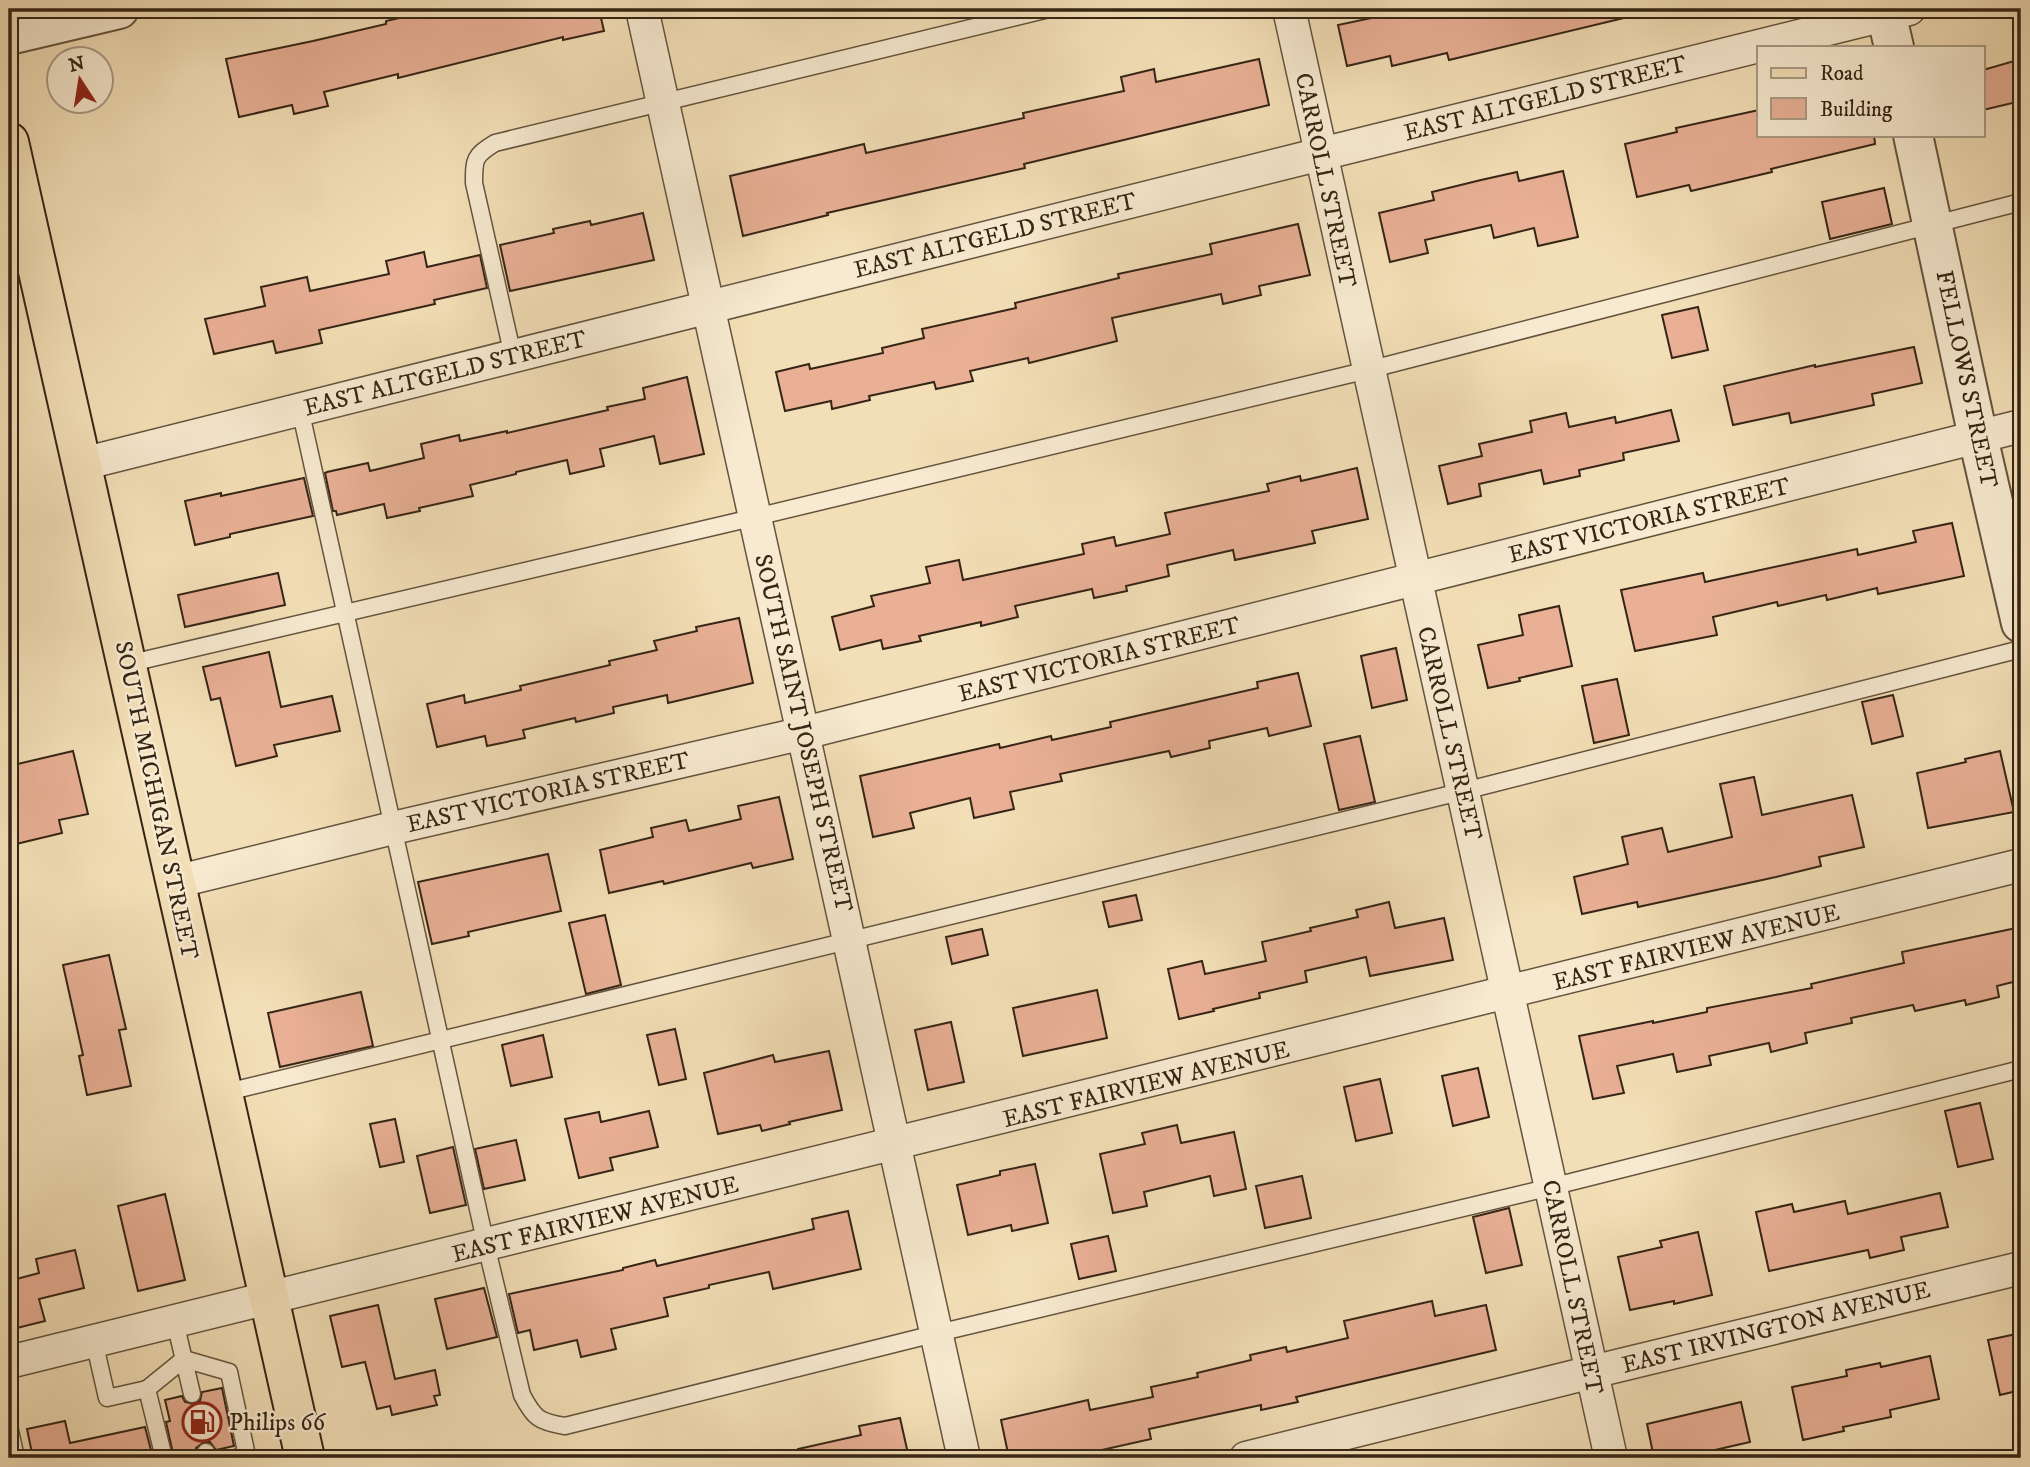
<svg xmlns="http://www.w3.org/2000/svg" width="2030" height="1467" viewBox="0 0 2030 1467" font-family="'IM FELL DW Pica',serif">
  <rect width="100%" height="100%" fill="#f3dfb7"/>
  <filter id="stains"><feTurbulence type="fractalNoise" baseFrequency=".00286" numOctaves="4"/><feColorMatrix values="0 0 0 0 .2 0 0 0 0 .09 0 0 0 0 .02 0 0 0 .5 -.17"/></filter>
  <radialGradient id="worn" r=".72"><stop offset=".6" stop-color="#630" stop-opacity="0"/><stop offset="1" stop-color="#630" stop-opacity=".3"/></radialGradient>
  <!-- building -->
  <g fill="#e9b096" stroke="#352515" stroke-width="2">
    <path d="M439,9h160l5,22 -41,9v-3l-165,41v-4l-74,18 4,14 -34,8 -2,-9 -53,12 -13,-58 87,-18 73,-17v-3z"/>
    <path d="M1414,9h10l1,6 28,-6h170l1,9 -175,42 -2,-7 -55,13 -2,-10 -43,10 -9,-41z"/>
    <path d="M1259,59l10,46 -245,59 1,4 -198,45 1,2 -85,21 -13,-60 134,-32 2,9 158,-35 -1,-5 101,-22 -3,-14 33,-8 2,13z"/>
    <path d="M2021,59v42l-38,9v-40z"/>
    <path d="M1759,110v25h115l1,9 -104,25 1,3 -81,19 -2,-6 -52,12 -12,-53 52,-12 -1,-4z"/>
    <path d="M1563,171l15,66 -40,9 -4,-18 -40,10 -3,-13 -66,15 3,13 -38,9 -11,-49 55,-13 -2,-8 49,-12 36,-8 2,9z"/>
    <path d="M1884,188l8,36 -62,15 -8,-37z"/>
    <path d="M643,213l11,47 -144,31 -10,-46 54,-12 -1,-4 37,-8 1,4z"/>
    <path d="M1298,224l12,51 -51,11 2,9 -38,9 -2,-10 -109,24 5,23 -88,22 -1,-5 -58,13 3,10 -37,8 -2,-7 -65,14 1,4 -38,9 -1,-8 -46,10 -9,-39 33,-8 1,5 73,-16 -1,-5 42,-10 -2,-9 94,-21 -1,-5 104,-25 -1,-4 94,-20 -2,-10z"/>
    <path d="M424,252l3,15 53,-12 7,33 -53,12 1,4 -116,26 3,13 -46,10 -3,-12 -59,13 -9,-35 60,-13 -4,-19 46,-10 3,14 79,-17 -3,-13z"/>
    <path d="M1698,307l10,43 -36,8 -10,-43z"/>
    <path d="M1914,347l8,36 -50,11 2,11 -83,18 -2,-10 -56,12 -9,-39 91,-21v2z"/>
    <path d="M687,377l17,77 -44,10 -6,-28 -54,13 4,17 -34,8 -3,-14 -51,12v2l-46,11 3,11 -54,12 1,3 -33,7 -3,-14 -47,11 -1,-4h-3l-8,-38 2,-1 41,-9 2,8 54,-13 -3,-14 38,-9 1,6 47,-10v2l101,-23 -1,-3 38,-8 -2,-11z"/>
    <path d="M1671,410l8,31 -56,12 1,7 -45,10 1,6 -36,8 -3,-14 -62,14 2,12 -33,8 -9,-38 43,-10 -3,-12 53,-12 -2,-11 36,-8 3,14 46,-10 1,6z"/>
    <path d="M1357,468l11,51 -56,12 3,12 -80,17 -2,-10 -66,15 2,11 -43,10 1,5 -33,7 -2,-9 -77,17 3,11 -37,9v-4l-62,14 2,5 -38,8 -2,-9 -41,10 -8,-33 42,-11 -3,-10 59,-13 -4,-16 33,-7 4,20 121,-26 -2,-10 32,-7 2,9 54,-12 -5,-21 104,-22 -2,-7 33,-8 1,5z"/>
    <path d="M304,478l9,38 -83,18v3l-35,8 -10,-44 36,-8v3z"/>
    <path d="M1952,523l12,53 -86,18 -1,-6 -50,12 -1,-5 -48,11 -1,-4 -64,15 4,18 -82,16 -14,-61 82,-17 2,9 152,-33 1,6 58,-13 -3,-11z"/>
    <path d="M278,573l7,32 -100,22 -7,-32z"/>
    <path d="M1559,606l13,60 -53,12 1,3 -32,7 -10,-43 45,-10 -4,-20z"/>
    <path d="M739,618l14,65 -85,20 -1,-8 -54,12 1,6 -38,9 -1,-4 -52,12 2,8 -38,8 -2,-10 -48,11 -10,-43 37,-9 1,8 56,-13 -1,-4 90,-21 -1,-4 48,-11 -3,-9 43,-10 -1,-4z"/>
    <path d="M1396,648l11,52 -35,8 -11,-52z"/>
    <path d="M269,652l12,55 51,-11 8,35 -66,14 3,11 -41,10 -16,-68 -9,2 -8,-33z"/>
    <path d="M1298,673l13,53 -42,10 -2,-8 -58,13 1,7 -39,9 -2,-6 -109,23 2,7 -52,11 4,17 -40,9 -4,-20 -60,15 4,15 -41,9 -13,-61 139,-32 1,4 51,-12 1,4 59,-13 -1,-5 148,-34 -1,-6z"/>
    <path d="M1617,679l12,56 -35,8 -12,-57z"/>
    <path d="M1893,695l10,41 -31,8 -10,-42z"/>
    <path d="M1360,736l15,66 -36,8 -15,-66z"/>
    <path d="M73,751l15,63 -29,6 3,13 -46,11 -2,-14 -5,2v-66z"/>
    <path d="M2000,751l14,61 -86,16 -11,-55 49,-11 -1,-3z"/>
    <path d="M1754,777l8,38 90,-20 12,52 -45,10 2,9 -45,11 -138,30 -1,-5 -55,12 -8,-37 54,-13 -6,-27 40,-9 6,24 64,-15 -12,-53z"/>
    <path d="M779,797l14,62 -40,9 -2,-5 -87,21 -1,-3 -54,12 -9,-43 53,-13 -2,-9 35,-8 3,11 52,-12 -3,-13z"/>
    <path d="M548,854l13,57 -93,21 1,4 -37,8 -14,-62z"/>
    <path d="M1136,895l6,25 -33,7 -6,-25z"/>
    <path d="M1389,902l6,26 49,-10 9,42 -83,16 -4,-19 -61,14 2,11 -48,11 1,5 -47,11 1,2 -35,8 -11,-50 34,-8 3,13 61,-13 -4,-19 49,-11 -1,-3 48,-11 -2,-7z"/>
    <path d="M605,915l16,70 -35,9 -17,-71z"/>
    <path d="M2021,927v53l-24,6 2,11 -33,8 -1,-5 -50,11 -2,-6 -62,13 1,5 -47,10 2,10 -36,9 -2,-9 -60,13 2,9 -34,7 -4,-18 -56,12 7,27 -31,6 -14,-63 74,-15v2l54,-11v-4l105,-20 -1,-4 93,-21 -2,-11z"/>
    <path d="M982,929l6,26 -36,9 -6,-27z"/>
    <path d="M109,955l17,74 -7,1 12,56 -44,9 -8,-39 4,-1 -20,-90z"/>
    <path d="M1097,990l10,48 -84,18 -10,-48z"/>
    <path d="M361,992l12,54 -93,21 -12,-54z"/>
    <path d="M951,1022l13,60 -36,8 -13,-60z"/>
    <path d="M675,1029l11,50 -27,6 -12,-50z"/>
    <path d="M543,1035l9,42 -41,9 -9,-41z"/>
    <path d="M829,1051l13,59 -53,12 1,2 -28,7 -2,-6 -42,9 -14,-61 69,-18 2,7z"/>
    <path d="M1478,1068l11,49 -36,9 -11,-50z"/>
    <path d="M1380,1079l12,54 -36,8 -12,-54z"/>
    <path d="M1980,1103l13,56 -35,8 -13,-56z"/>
    <path d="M649,1111l9,36 -48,11 3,12 -34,8 -14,-59 34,-7 2,10z"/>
    <path d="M395,1119l9,43 -24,5 -10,-43z"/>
    <path d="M1177,1125l4,18 53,-11 12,57 -32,7 -4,-20 -66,16 3,14 -34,7 -13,-59 45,-10 -3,-11z"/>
    <path d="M516,1140l9,40 -41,9 -9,-40z"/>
    <path d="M453,1147l13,58 -36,8 -13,-57z"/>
    <path d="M1035,1164l13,59 -36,8 -1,-6 -43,10 -11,-50 43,-10v-4z"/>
    <path d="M1302,1176l9,42 -46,10 -9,-42z"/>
    <path d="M1940,1193l8,34 -47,10 3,13 -34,8 -2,-8 -99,21 -13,-59 36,-8 2,8 51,-11 3,13z"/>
    <path d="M165,1194l20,86 -47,11 -20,-85z"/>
    <path d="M1509,1208l13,57 -36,8 -13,-56z"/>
    <path d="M848,1211l13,58 -88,20 -4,-17 -60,13v3l-45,10 4,18 -57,13 5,20 -35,8 -4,-17 -43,10 -4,-20 -12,3 -9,-39 114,-24v-2l32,-8 2,6 157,-37 -2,-10z"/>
    <path d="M1698,1232l14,63 -38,9v-3l-44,9 -12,-53 44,-10 -2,-6z"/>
    <path d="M1108,1236l8,35 -37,8 -8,-35z"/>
    <path d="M75,1250l9,38 -45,11 6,22 -36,9v-49l30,-8 -3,-14z"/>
    <path d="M484,1288l13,49 -50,12 -12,-50z"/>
    <path d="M1432,1301l3,15 51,-11 10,45 -200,47 2,5 -37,8v-5l-112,24 2,10 -85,19h-57l-8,-38 87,-20 2,10 63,-13 -2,-10 47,-10 -1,-4 54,-13 -1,-5 36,-8 1,5 61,-14 -4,-17z"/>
    <path d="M378,1305l17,74 40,-9 5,25 -6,1 3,9 -45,10 -2,-9 -13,3 -12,-47 -23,5 -12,-51z"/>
    <path d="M2021,1333v57l-21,5 -12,-55z"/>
    <path d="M1930,1356l9,43 -49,11 1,7 -48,10 1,4 -41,9 -11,-53 55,-11 -1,-6 34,-7 1,4z"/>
    <path d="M222,1388l12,58 -18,4 -6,-8h-6l-8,6v6l-22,4 -8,-36 4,-1 -5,-21 17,-4 3,6 9,2 6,-3 2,-9z"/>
    <path d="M1741,1402l9,40 -57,13 1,3h-40l-7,-34z"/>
    <path d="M900,1418l9,40h-110l-1,-9 63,-14 -2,-9z"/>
    <path d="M65,1421l5,22 75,-16 8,31h-120l-6,-29z"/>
  </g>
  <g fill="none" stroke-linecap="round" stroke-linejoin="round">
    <!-- service casing -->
    <g stroke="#64543e" stroke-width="19">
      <g id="service">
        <path d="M513,356l-39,-173c0,-24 0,-27 21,-40l554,-134"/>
        <path d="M300,409l186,836 36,150c12,23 17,27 43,31l373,-93 613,-146 470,-118"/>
        <path d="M127,664l629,-147 612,-147 653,-168"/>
        <path d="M223,1093l1241,-302 557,-142"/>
        <path d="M175,1322l17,72"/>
        <path d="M94,1341l13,57 40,-9"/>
        <path d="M9,1426l7,32"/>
        <path d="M206,1452l1,6"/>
        <path d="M164,1458l-17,-69 37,-30 45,13 17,79 -8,7"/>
      </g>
    </g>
    <!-- minor casing -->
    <g stroke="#64543e" stroke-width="35">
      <g id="minor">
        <path d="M642,9l322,1449"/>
        <path d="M1289,9l322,1449"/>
        <path d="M82,464l1239,-310 588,-145"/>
        <path d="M175,882l218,-54 411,-95 1217,-307"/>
        <path d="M9,1362c671,-162 1342,-327 2012,-497"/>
        <path d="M1246,1458l346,-86 429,-104"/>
      </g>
    </g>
    <!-- tertiary casing -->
    <g stroke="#64543e" stroke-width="42">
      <g id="tertiary">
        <path d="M1885,9l9,38"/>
        <path d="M9,35l110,-26"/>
        <path d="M1913,135l65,302 43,186"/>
      </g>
    </g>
    <!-- primary casing -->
    <g stroke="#352515" stroke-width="42">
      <path id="primary" d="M9,142l296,1316"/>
    </g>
    <!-- service -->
    <use href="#service" stroke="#f7ead0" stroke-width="16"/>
    <!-- minor -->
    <use href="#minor" stroke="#f7ead0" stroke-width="32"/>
    <!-- tertiary -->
    <use href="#tertiary" stroke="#f7ead0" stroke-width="38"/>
    <!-- primary -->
    <use href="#primary" stroke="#f3dfb7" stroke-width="38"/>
  </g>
  <!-- icons -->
  <defs>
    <g id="fuel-ring" transform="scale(2.0125)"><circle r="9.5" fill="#f7ead0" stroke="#8f2418" stroke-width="1.5"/><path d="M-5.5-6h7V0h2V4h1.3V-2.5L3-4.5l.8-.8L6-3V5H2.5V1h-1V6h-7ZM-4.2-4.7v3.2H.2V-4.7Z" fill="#8f2418"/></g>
  </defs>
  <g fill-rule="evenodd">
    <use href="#fuel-ring" x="202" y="1422"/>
  </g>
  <g text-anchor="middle" stroke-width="5" stroke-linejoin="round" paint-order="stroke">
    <!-- street labels -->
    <g font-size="24" fill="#352515" stroke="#f7ead0">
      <text transform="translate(1545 98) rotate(-14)" y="8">EAST ALTGELD STREET</text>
      <text transform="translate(1326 180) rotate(78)" y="8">CARROLL STREET</text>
      <text transform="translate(995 235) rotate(-14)" y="8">EAST ALTGELD STREET</text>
      <text transform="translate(445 373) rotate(-14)" y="8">EAST ALTGELD STREET</text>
      <text transform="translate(1967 379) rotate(78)" y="8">FELLOWS STREET</text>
      <text transform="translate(1649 520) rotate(-14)" y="8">EAST VICTORIA STREET</text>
      <text transform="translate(1099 659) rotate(-14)" y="8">EAST VICTORIA STREET</text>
      <text transform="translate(804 733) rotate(77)" y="8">SOUTH SAINT JOSEPH STREET</text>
      <text transform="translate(1450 733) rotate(77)" y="8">CARROLL STREET</text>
      <text transform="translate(548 792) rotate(-13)" y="8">EAST VICTORIA STREET</text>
      <text transform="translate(157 800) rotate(78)" y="8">SOUTH MICHIGAN STREET</text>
      <text transform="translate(1696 947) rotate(-14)" y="8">EAST FAIRVIEW AVENUE</text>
      <text transform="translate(1146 1084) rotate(-14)" y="8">EAST FAIRVIEW AVENUE</text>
      <text transform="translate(595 1219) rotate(-14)" y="8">EAST FAIRVIEW AVENUE</text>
      <text transform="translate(1573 1287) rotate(78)" y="8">CARROLL STREET</text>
      <text transform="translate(1776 1327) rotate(-14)" y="8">EAST IRVINGTON AVENUE</text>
    </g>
    <!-- poi labels -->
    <g font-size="24" fill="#352515" stroke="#f7ead0" text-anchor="start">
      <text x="229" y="1430">Philips 66</text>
    </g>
  </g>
  <!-- margin -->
  <rect width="2030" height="1467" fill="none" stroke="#f3dfb7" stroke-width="35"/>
  <rect x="10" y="10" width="2009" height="1446" fill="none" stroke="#352515" stroke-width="3.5"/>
  <rect x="18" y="18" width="1995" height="1432" fill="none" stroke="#352515" stroke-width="2"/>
  <!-- legend -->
  <rect x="1757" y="46" width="228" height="91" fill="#f7ead0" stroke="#a99b85" stroke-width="2"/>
  <rect x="1771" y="68" width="35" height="10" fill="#f3dfb7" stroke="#a99b85" stroke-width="2"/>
  <text x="1820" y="80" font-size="21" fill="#352515">Road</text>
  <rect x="1771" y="98" width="35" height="21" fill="#e9b096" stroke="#a99b85" stroke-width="2"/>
  <text x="1820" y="116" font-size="21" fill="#352515">Building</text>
  <!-- north arrow -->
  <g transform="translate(80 80) rotate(348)"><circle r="33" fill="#f7ead0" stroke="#a99b85" stroke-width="2"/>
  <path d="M0-5L12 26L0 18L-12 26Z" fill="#8f2418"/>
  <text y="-10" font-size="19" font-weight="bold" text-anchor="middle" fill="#352515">N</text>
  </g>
  <rect width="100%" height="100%" filter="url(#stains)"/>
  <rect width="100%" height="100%" fill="url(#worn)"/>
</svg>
